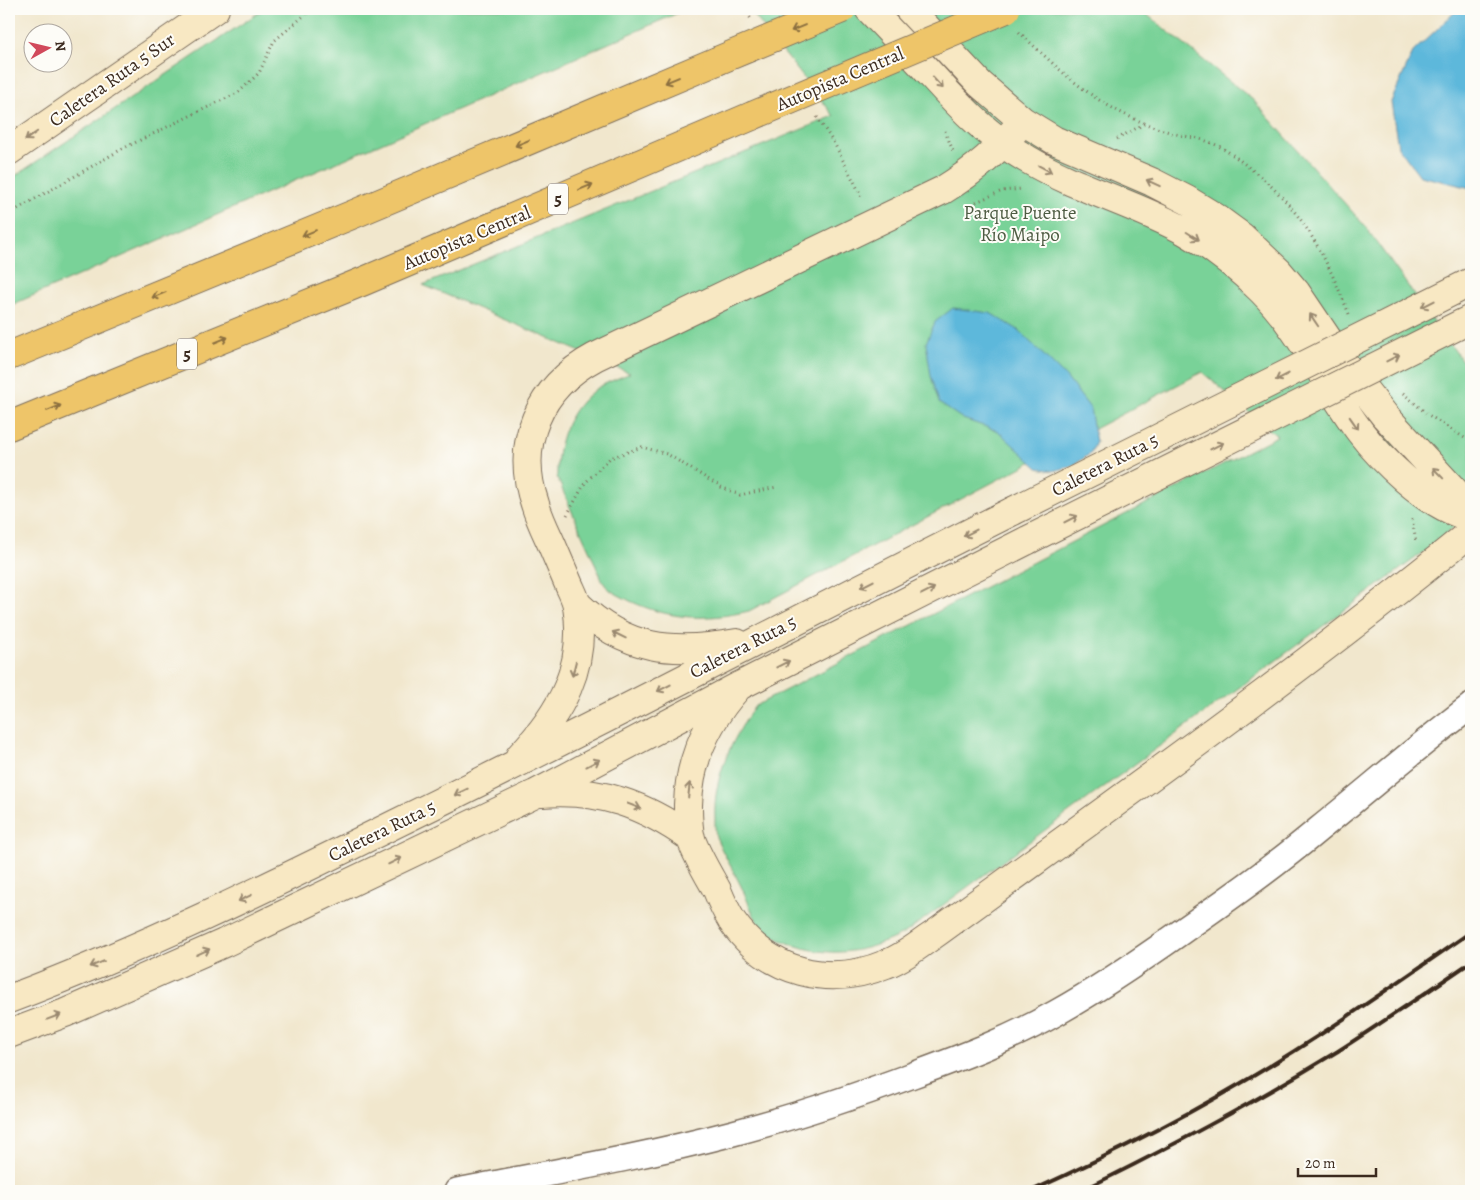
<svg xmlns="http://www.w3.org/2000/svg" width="1480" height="1200" font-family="Alegreya,serif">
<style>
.green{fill:#79d298;stroke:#5a7e5b}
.water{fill:#5db8db;stroke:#4c717c}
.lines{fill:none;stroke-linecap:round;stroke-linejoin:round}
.minor-casing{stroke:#7b6c5b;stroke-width:28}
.secondary-casing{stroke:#7b6c5b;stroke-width:30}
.motorway-casing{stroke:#7b6c5b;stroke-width:30}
.path{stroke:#7b6c5b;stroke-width:3;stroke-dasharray:1 4;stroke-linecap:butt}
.minor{stroke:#fff;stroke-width:25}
.secondary{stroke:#f8e8c3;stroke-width:28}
.motorway{stroke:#eec569;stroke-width:28}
.rail{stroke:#3b2a1e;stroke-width:4}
.secondary-bridge-casing{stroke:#7b6c5b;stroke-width:30;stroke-linecap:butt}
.motorway-bridge-casing{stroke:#7b6c5b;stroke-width:30;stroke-linecap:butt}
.secondary-bridge{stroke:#f8e8c3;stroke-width:28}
.motorway-bridge{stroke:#eec569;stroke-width:28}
.oneway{stroke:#8c7040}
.oneway2{stroke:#9a8970}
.labels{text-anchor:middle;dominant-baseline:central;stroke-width:4;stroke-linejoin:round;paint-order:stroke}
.shield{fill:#fdfcf7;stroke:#75695f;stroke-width:1}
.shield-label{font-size:18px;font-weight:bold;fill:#3b2a1e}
.street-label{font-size:19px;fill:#3b2a1e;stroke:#fdfcf7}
.park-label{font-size:19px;fill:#4e5c43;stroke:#fdfcf7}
</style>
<rect width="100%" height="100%" fill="#fdfcf7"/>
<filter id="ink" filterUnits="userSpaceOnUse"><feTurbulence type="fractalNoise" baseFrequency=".02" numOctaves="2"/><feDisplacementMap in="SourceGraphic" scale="10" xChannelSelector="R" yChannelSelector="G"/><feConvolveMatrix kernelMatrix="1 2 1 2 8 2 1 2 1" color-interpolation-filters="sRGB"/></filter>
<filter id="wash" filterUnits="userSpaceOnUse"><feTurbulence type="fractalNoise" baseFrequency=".0096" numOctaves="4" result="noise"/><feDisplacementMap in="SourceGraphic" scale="20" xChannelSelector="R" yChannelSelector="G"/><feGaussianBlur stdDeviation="1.12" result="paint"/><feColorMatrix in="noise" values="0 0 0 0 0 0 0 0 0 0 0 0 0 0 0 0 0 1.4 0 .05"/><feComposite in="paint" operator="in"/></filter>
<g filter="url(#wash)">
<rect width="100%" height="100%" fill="#f1e7cd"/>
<path class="green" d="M264 9H687L9 306V180Z
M749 9H1140L1253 100 1364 225 1471 373V512L1432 546 905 933C865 953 830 959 788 943 780 940 767 935 762 929 753 917 748 901 742 888 734 871 723 854 716 837 715 831 715 824 715 818 713 777 732 739 755 706L1277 436 1202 372 749 611C706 621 671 620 630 601 623 597 610 592 605 585 599 576 595 563 591 554 579 528 568 503 557 477 556 442 568 407 599 387 609 381 620 378 630 373L423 285 834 116Z"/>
<path class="water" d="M1458 9H1471V188L1420 176 1398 147 1391 102 1413 52Z
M953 308 990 313 1017 329 1066 377 1090 408 1096 442 1091 453 1073 466 1053 471 1038 468 998 431 963 419 939 403 931 376 926 343 935 322Z"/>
</g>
<g filter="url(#ink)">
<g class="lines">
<g class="minor-casing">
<path id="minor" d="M457 1191C549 1173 642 1157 733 1133 794 1117 854 1097 913 1075 962 1057 1010 1039 1056 1013 1099 989 1140 961 1181 932 1228 899 1275 866 1319 829 1370 788 1419 745 1471 706"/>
</g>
<g class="secondary-casing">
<path id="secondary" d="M869 9C890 31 912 54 933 77 961 108 990 138 1027 159 1077 189 1134 203 1185 231 1213 247 1239 268 1262 291 1303 332 1326 387 1361 433 1374 450 1390 466 1406 480 1426 497 1445 510 1471 518
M909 9 980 84 1023 121 1054 140 1152 182 1187 200 1215 217 1241 236 1279 272 1296 292 1348 369 1385 416 1471 509
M9 151 215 9
M577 604C626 651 673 654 737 643
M739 686C708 720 689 758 688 805 688 816 688 829 691 839 697 856 708 874 717 890 721 900 726 911 732 921 768 973 829 988 886 964 903 958 917 946 932 936 1113 804 1297 674 1471 532
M520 756C561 713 587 667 577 606 576 599 572 592 569 585 563 571 557 557 551 543 545 530 539 518 535 504 514 443 539 387 595 357L943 190C977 169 997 151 1023 121
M541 793C600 788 644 805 691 838
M9 999C142 949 270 886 397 823 604 722 807 614 1013 511
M9 1034 65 1013 224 943 535 794 739 686 1028 540"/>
</g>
<g class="motorway-casing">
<path id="motorway" d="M9 356 354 214 717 61
M9 426 364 281 752 116"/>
</g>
<path class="path" d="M403 9H410
M744 9 751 19
M1019 32C1050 61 1079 90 1116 110 1135 120 1155 128 1176 134 1187 137 1199 138 1209 142 1223 147 1236 157 1247 166 1302 207 1324 253 1349 314
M817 117 835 145 863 199
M945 131 953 151
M1117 139 1144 124
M976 202 1002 191 1022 189
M9 214 122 149 239 92 259 73 274 41 312 9
M1403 393 1427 414 1471 442
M567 515 585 483 610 458 642 447 667 454 721 487 740 495 777 487
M1412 519 1416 542"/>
<use href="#minor" class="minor"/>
<use href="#secondary" class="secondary"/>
<use href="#motorway" class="motorway"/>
<path class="rail" d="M1031 1191C1131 1146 1229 1094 1321 1034 1372 1001 1421 966 1471 932
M1081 1191C1169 1148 1255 1102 1338 1051 1383 1022 1427 992 1471 962"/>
<g class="secondary-bridge-casing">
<path id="secondary-bridge" d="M1013 511 1471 282
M1028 540 1471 319"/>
</g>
<g class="motorway-bridge-casing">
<path id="motorway-bridge" d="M717 61 842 9
M752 116 1006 9"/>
</g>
<use href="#secondary-bridge" class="secondary-bridge"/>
<use href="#motorway-bridge" class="motorway-bridge"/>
</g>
<defs><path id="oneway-shaft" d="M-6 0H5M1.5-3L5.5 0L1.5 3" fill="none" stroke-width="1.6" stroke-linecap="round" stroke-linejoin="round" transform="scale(1.25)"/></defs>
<g class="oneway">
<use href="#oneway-shaft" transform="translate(798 28) rotate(157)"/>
<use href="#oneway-shaft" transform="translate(672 80) rotate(157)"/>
<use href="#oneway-shaft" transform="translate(522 143) rotate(157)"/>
<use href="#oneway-shaft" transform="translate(586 187) rotate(-23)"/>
<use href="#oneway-shaft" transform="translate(309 233) rotate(158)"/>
<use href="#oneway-shaft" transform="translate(159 295) rotate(158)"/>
<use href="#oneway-shaft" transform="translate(221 340) rotate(-22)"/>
<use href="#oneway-shaft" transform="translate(54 408) rotate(-22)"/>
</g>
<g class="oneway2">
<use href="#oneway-shaft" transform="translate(938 83) rotate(47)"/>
<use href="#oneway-shaft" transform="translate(31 136) rotate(145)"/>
<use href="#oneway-shaft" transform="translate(1045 169) rotate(28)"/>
<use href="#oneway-shaft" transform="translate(1153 183) rotate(-155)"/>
<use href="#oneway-shaft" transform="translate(1193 236) rotate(32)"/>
<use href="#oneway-shaft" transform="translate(1428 304) rotate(153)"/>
<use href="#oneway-shaft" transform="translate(1314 320) rotate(-124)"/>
<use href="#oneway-shaft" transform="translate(1393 358) rotate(-27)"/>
<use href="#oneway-shaft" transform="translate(1282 377) rotate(153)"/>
<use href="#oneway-shaft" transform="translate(1354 423) rotate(55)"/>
<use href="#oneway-shaft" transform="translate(1217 446) rotate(-27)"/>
<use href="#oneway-shaft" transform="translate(1438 473) rotate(-134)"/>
<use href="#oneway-shaft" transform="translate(1071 519) rotate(-27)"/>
<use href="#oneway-shaft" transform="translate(970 533) rotate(153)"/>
<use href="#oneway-shaft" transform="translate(867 584) rotate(153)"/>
<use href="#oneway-shaft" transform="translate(928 591) rotate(-27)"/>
<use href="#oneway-shaft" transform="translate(619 635) rotate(-154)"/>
<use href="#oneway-shaft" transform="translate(783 664) rotate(-27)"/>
<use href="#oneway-shaft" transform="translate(574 669) rotate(104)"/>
<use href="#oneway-shaft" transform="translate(664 688) rotate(153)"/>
<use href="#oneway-shaft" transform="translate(593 763) rotate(-28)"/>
<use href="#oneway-shaft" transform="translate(689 790) rotate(-84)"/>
<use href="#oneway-shaft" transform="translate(461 792) rotate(154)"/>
<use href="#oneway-shaft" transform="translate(634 806) rotate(21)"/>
<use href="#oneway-shaft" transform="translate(395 861) rotate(-26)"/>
<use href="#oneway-shaft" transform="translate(245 898) rotate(155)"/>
<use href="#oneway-shaft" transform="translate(203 952) rotate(-24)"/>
<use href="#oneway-shaft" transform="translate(97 964) rotate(158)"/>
<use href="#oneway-shaft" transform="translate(54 1017) rotate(-21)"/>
</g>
</g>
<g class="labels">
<g class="shield">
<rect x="548" y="183.5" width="20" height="31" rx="4"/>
<rect x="177" y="338.5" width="20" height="31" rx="4"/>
</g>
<g class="shield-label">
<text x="558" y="199">5</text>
<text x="187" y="354">5</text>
</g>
<g class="street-label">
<text transform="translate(840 79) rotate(-23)">Autopista Central</text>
<text transform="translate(112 80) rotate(-35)">Caletera Ruta 5 Sur</text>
<text transform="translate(467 238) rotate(-23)">Autopista Central</text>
<text transform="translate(1105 465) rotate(-27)">Caletera Ruta 5</text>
<text transform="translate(743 647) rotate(-27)">Caletera Ruta 5</text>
<text transform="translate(382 831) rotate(-26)">Caletera Ruta 5</text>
</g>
<g class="park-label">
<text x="1020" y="213">Parque Puente<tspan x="1020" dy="22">Río Maipo</tspan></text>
</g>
</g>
<rect width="1480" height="1200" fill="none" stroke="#fdfcf7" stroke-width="30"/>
<g transform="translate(48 48) rotate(82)"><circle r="24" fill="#fdfcf7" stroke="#afa8a0"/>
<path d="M0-4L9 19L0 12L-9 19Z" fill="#d1495b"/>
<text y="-8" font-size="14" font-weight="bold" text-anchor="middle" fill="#3b2a1e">N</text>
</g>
<path d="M1298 1168v8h78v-8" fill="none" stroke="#3b2a1e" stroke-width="2.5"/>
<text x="1305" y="1168" font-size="15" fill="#3b2a1e" stroke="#fdfcf7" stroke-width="4" paint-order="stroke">20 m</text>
</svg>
